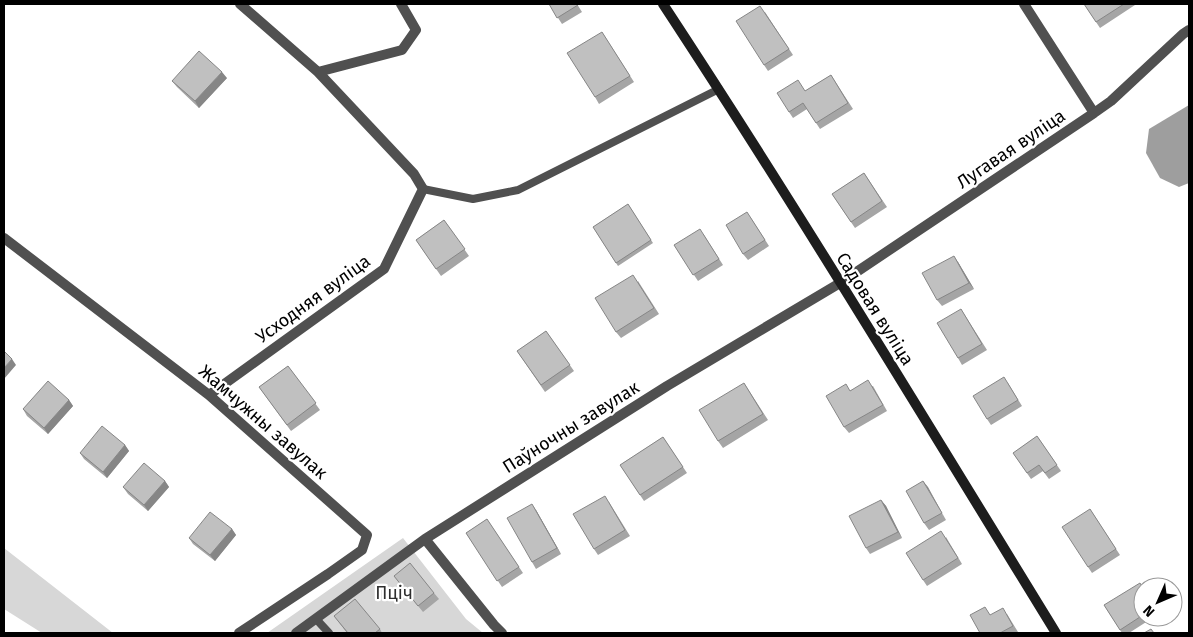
<svg xmlns="http://www.w3.org/2000/svg" width="1193" height="637" font-family="'Fira Sans',sans-serif">
<style>
.green{fill:#d7d7d7}
.water{fill:#9e9e9e}
.lines{fill:none;stroke-linecap:round;stroke-linejoin:round}
.lane{stroke:#505050;stroke-width:8}
.street{stroke:#505050;stroke-width:10}
.secondary{stroke:#1d1d1d;stroke-width:10}
.wall{fill:#a5a5a5}
.shaded-wall{fill:#868686}
.building{fill:#c0c0c0;stroke:#868686}
.labels{text-anchor:middle;dominant-baseline:central;stroke-width:4.5;stroke-linejoin:round;paint-order:stroke}
.street-label{font-size:18px;fill:#000;stroke:#fff}
.park-label{font-size:18px;fill:#2e2e2e;stroke:#fff}
</style>
<rect width="100%" height="100%" fill="#fff"/>
<path class="green" d="M403 538 466 619 483 633H267Z
M4 548 113 633H42L4 609Z"/>
<path class="water" d="M1189 105V183L1179 187 1160 178 1146 153 1149 129Z"/>
<g class="lines">
<path class="lane" d="M423 189 473 199 518 190 719 89
M317 620 329 633"/>
<path class="street" d="M1024 4 1094 113
M318 72 402 50 416 30 401 4
M4 238 209 395 367 535 362 550 328 574 239 633
M209 395 384 269 423 189 414 174 318 72 240 4
M425 539 494 625 502 633
M296 633 425 539 667 386 840 283 1094 113 1111 101 1183 34 1189 30"/>
<path class="secondary" d="M663 4C799 211 927 423 1056 633"/>
</g>
<path class="wall" d="M549 4H577L582 12 562 24Z
M1084 4H1134L1135 5 1100 28Z
M765 12 793 55 768 71 764 65Z
M602 32 634 82 599 104 595 97Z
M831 75 853 109 820 129 807 109 793 118 789 112 805 91Z
M227 78 199 108 177 87 172 81Z
M864 173 887 207 855 228 832 194Z
M628 204 653 243 618 266 593 227Z
M751 218 769 246 748 260 743 254Z
M444 220 469 256 441 276 416 240Z
M704 235 723 265 698 281 674 245Z
M958 262 974 289 942 306 937 300Z
M638 281 659 314 621 338 616 332Z
M961 309 987 350 962 365 958 358Z
M546 331 574 371 545 392 517 351Z
M288 366 320 410 291 431 259 387Z
M744 383 768 420 723 448 718 441Z
M1008 383 1022 406 991 425 987 419Z
M873 386 887 411 849 433 844 427 851 390Z
M69 400 73 406 48 434 27 416 23 409Z
M1037 436 1061 471 1049 479 1043 471 1031 479 1013 453Z
M663 437 687 473 644 501 620 465Z
M125 445 129 451 107 478 84 459 80 453Z
M165 481 169 487 148 511 128 494 123 487Z
M923 481 946 520 929 530 924 523Z
M881 500 886 506 902 538 870 554 866 548Z
M609 502 630 536 598 555 594 549Z
M1090 509 1120 555 1092 573 1088 567Z
M536 510 561 554 536 569 532 562Z
M487 519 523 573 502 587 466 533Z
M232 529 236 535 215 561 193 544 189 538Z
M946 537 962 564 927 586 923 580Z
M394 576 434 593 439 599 423 612Z
M1143 587V617H1154L1129 633H1122L1104 605Z
M1007 614 1018 632 1015 633H980L990 615Z
M334 616 380 629 382 633H347Z"/>
<path class="shaded-wall" d="M222 72 227 78 199 108 195 101Z
M954 256 958 262 974 289 969 283Z
M12 359 16 365 4 379V368Z
M69 400 73 406 48 434 44 428Z
M125 445 129 451 107 478 103 472Z
M165 481 169 487 148 511 144 505Z
M923 481 928 487 946 520 942 513Z
M881 500 886 506 902 538 898 532Z
M532 504 536 510 561 554 557 548Z
M232 529 236 535 215 561 210 555Z"/>
<path class="building" d="M549 4H577L578 5 557 18Z
M1084 4H1124L1096 22Z
M760 6 789 49 764 65 736 21Z
M602 32 630 76 595 97 567 53Z
M199 51 222 72 195 101 172 81Z
M831 75 848 103 816 123 803 103 789 112 777 93 798 80 805 91Z
M864 173 882 201 851 222 832 194Z
M628 204 651 240 616 263 593 227Z
M747 212 765 240 743 254 726 225Z
M444 220 465 249 436 269 416 240Z
M700 229 719 259 693 275 674 245Z
M954 256 969 283 937 300 922 273Z
M633 275 654 308 616 332 595 298Z
M961 309 982 344 958 358 937 323Z
M546 331 570 365 541 385 517 351Z
M4 351 12 359 4 368Z
M288 366 316 403 287 425 259 387Z
M1004 377 1018 400 987 419 973 396Z
M868 380 883 405 844 427 826 396 846 384 850 391Z
M48 381 69 400 44 428 23 409Z
M744 383 763 414 718 441 699 410Z
M102 426 125 445 103 472 80 453Z
M1037 436 1057 465 1045 473 1039 465 1027 473 1013 453Z
M663 437 683 467 640 495 620 465Z
M144 463 165 481 144 505 123 487Z
M923 481 942 513 924 523 906 491Z
M605 496 625 530 594 549 573 514Z
M881 500 898 532 866 548 849 516Z
M532 504 557 548 532 562 507 518Z
M1090 509 1116 549 1088 567 1062 527Z
M210 512 232 529 210 555 189 538Z
M487 519 519 567 497 581 466 533Z
M941 531 958 558 923 580 906 553Z
M410 563 434 593 418 606 394 576Z
M1140 583 1143 588V615L1120 630 1104 605Z
M355 599 380 629 375 633H348L334 616Z
M985 607 990 615 1003 608 1013 626 1000 633H980L970 615Z
M1151 629 1154 633H1144Z"/>
<g class="labels">
<g class="street-label">
<text transform="translate(1011 149) rotate(-34)">Лугавая вуліца</text>
<text transform="translate(313 299) rotate(-36)">Усходняя вуліца</text>
<text transform="translate(875 309) rotate(58)">Садовая вуліца</text>
<text transform="translate(263 422) rotate(41)">Жамчужны завулак</text>
<text transform="translate(571 427) rotate(-32)">Паўночны завулак</text>
</g>
<g class="park-label">
<text x="394" y="593">Пціч</text>
</g>
</g>
<rect width="1193" height="637" fill="none" stroke="#000000" stroke-width="10"/>
<g transform="translate(1158 602) rotate(225)"><circle r="24" fill="#ffffff" stroke="#999999"/>
<path d="M0-4L9 19L0 12L-9 19Z" fill="#000000"/>
<text y="-8" font-size="14" font-weight="bold" text-anchor="middle" fill="#000000">N</text>
</g>
</svg>
